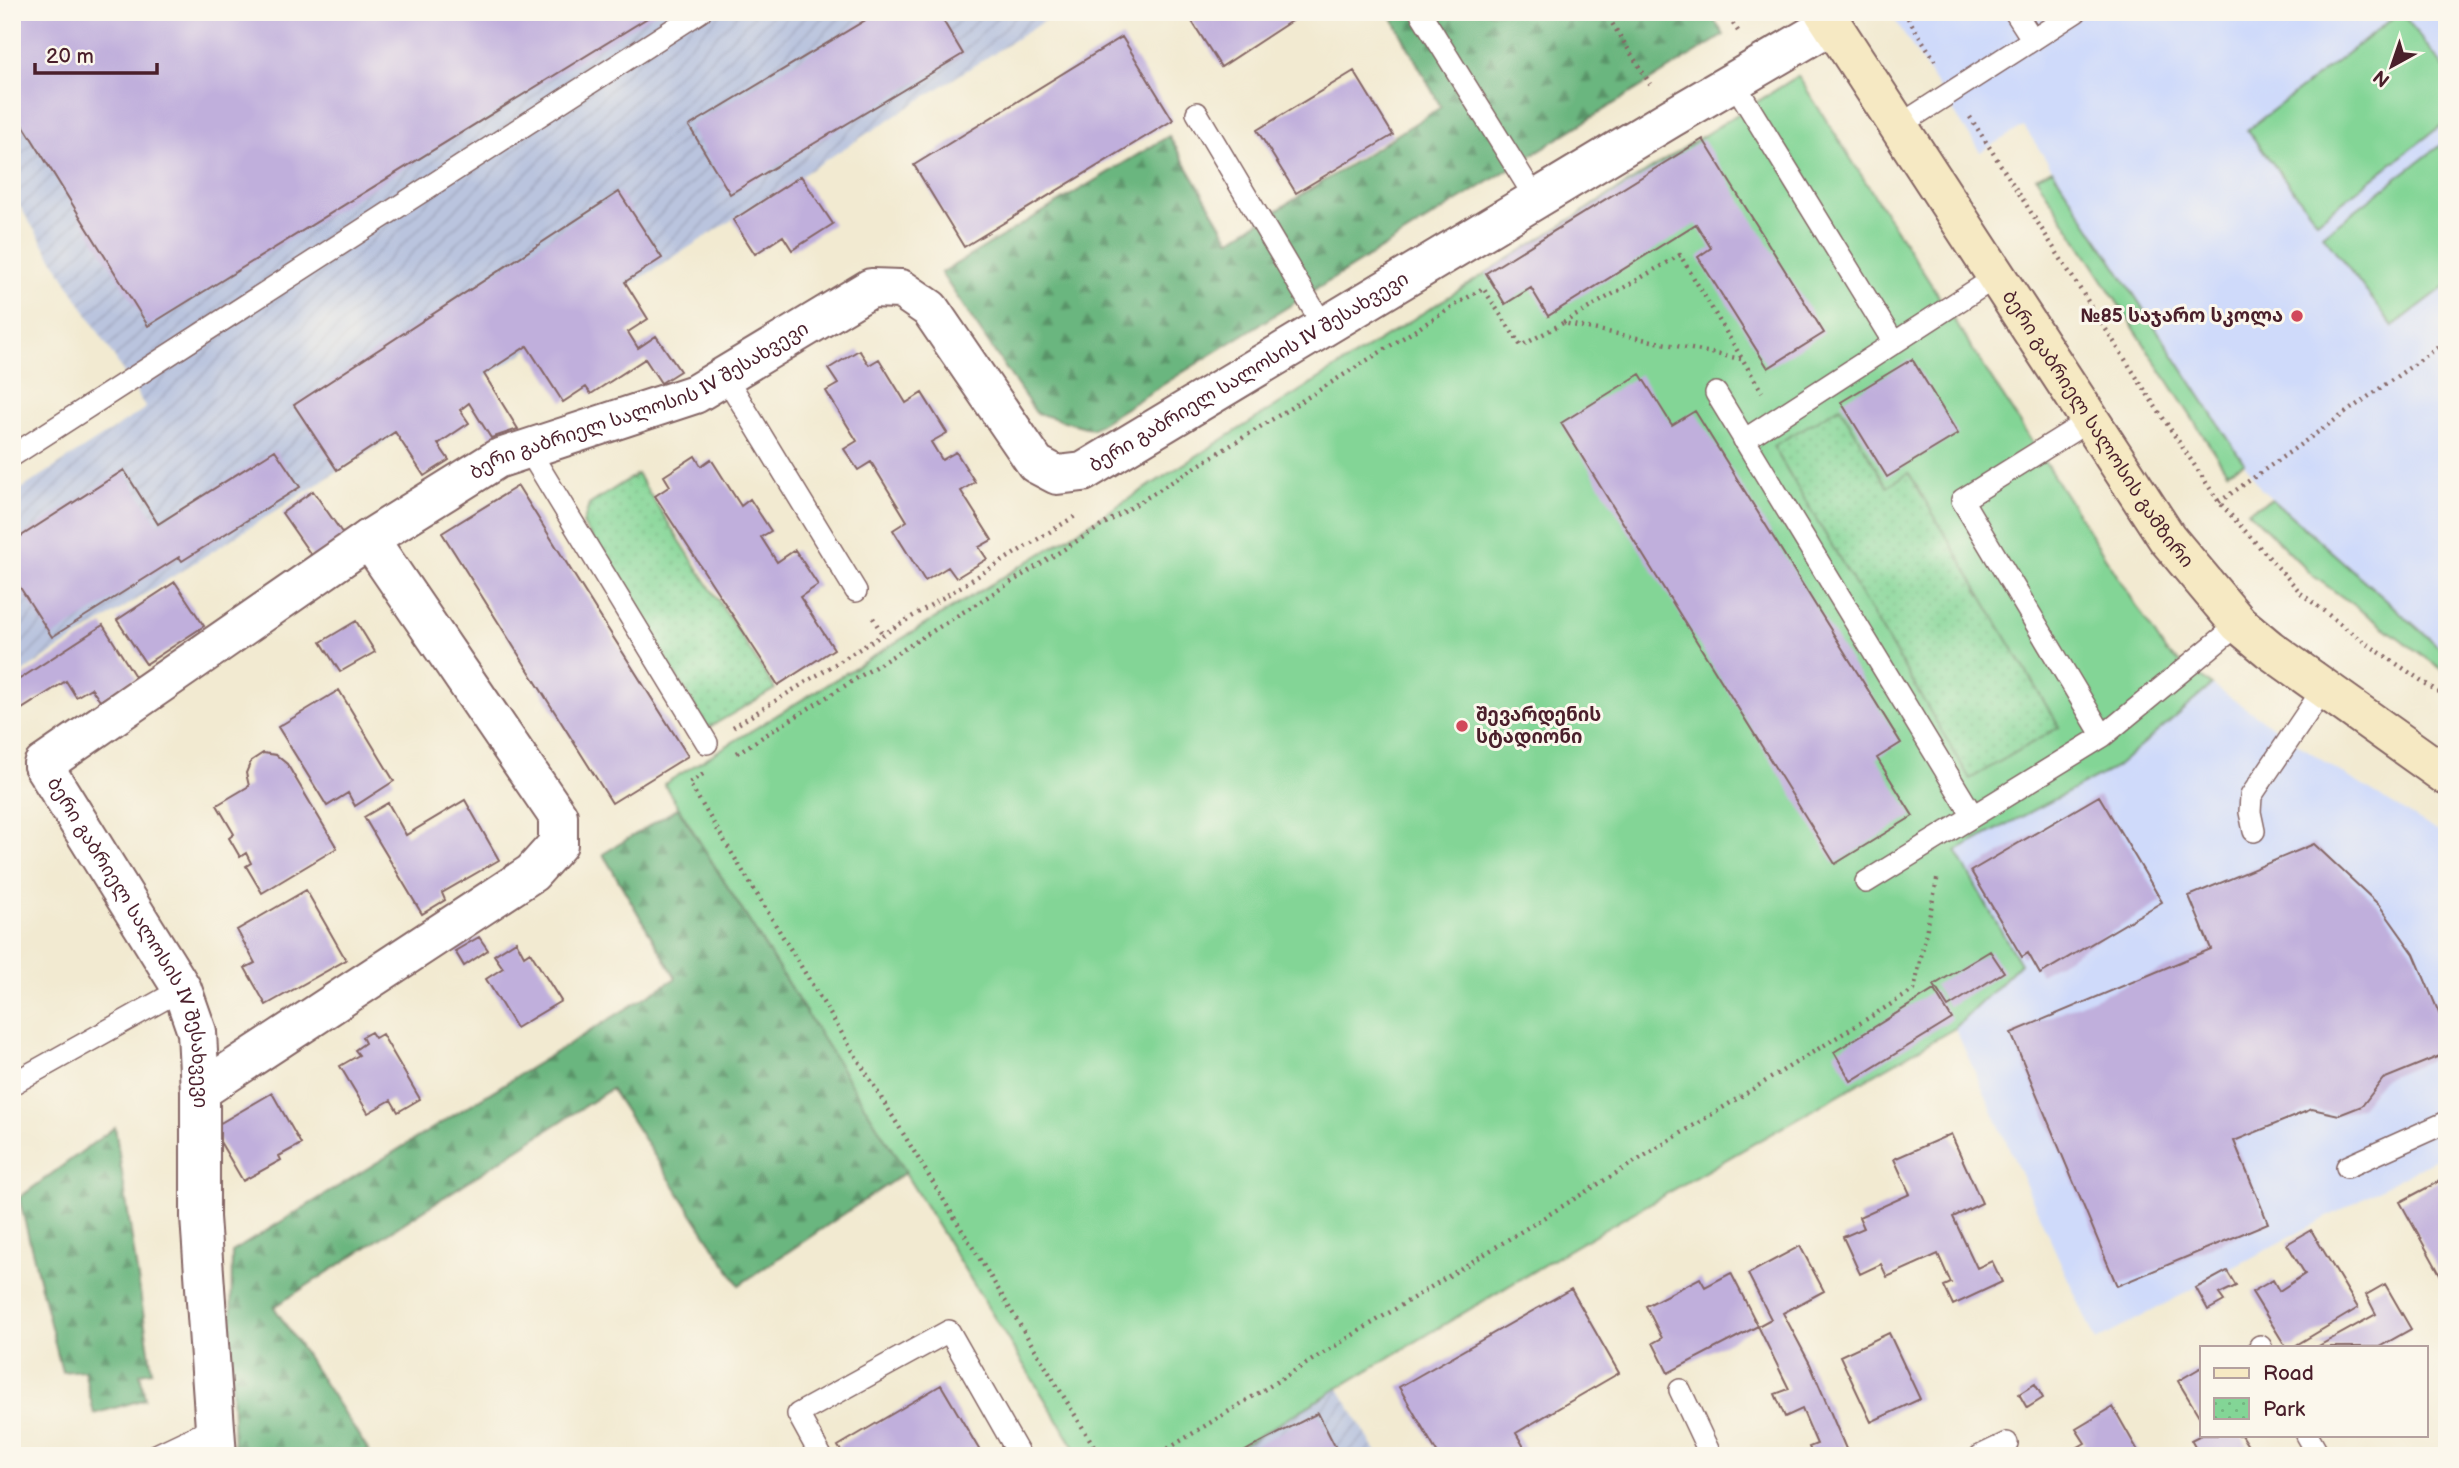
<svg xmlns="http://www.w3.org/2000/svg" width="2459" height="1468" font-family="'Balsamiq Sans','Noto Sans Georgian',sans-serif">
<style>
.built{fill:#cfdafa}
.industrial{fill:url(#industrial-furrows)}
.green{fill:#83d596;stroke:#667a60;stroke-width:2}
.forest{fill:url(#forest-firs);stroke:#5a6a55;stroke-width:2}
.park{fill:url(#park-dots);stroke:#667a60;stroke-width:2}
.building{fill:#c0afdc}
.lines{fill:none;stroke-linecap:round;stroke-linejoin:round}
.service-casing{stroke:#856665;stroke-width:24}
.minor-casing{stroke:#856665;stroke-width:42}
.secondary-casing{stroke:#856665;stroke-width:42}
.path{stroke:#856665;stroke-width:4.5;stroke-dasharray:2 5;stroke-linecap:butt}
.service{stroke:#fff;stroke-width:21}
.minor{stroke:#fff;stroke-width:38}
.secondary{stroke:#f6e9c3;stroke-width:38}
.poi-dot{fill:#d1495b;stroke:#fbf7ec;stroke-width:2.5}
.labels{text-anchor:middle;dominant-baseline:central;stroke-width:6;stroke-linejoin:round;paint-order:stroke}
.poi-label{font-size:19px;font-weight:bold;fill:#4a1f2b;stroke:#fbf7ec;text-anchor:end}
.street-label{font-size:19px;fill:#4a1f2b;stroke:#fbf7ec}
</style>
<defs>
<pattern id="industrial-furrows" width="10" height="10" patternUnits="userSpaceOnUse" patternTransform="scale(1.75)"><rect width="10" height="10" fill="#bac4de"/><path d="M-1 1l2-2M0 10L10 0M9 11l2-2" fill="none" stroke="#a1a8bf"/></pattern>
<pattern id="forest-firs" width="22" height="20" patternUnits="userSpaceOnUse" patternTransform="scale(1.75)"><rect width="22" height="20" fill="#6ab67f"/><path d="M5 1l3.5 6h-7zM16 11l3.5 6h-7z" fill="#599368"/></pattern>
<pattern id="park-dots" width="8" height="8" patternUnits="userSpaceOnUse" patternTransform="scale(1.75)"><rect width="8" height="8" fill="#83d596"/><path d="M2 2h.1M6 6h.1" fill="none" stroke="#73b681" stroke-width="1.8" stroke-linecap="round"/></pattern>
</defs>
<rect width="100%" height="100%" fill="#fbf7ec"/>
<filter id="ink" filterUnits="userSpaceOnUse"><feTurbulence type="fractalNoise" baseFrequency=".0143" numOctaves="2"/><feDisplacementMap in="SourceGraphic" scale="14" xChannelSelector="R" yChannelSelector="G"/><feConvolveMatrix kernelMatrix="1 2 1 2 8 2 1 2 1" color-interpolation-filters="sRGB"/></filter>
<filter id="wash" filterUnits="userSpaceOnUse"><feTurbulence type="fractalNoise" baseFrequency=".00686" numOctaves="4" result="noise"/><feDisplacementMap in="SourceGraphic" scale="28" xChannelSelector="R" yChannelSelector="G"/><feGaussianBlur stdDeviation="1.57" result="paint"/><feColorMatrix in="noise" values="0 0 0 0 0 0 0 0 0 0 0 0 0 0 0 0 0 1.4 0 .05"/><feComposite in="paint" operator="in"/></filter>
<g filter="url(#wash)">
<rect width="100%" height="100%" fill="#f2ead1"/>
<path class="built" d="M1890 12H2447V654L2261 489 2024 126 1980 152Z
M2212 685 2335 769 2447 837V1153L2096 1341 1955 1028 2019 964 1955 851 2115 768Z"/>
<path class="industrial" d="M12 12H1058L12 679V495L146 408 12 194Z
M1338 1387 1379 1456H1225Z"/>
<path class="green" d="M2401 12 2447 71V121L2317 221 2247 130Z
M1798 76 2166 652 2212 685 2115 768 1956 851 2020 964 1955 1028 1572 1248 1225 1456H1080L664 784 1062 541Z
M2447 140V285L2393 326 2323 235Z
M2052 169 2244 463 2227 472 2036 177Z
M2272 499 2447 654V673L2312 575 2248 511Z"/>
<path class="forest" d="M1389 12H1709L1724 35 1092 429 1036 413 941 273 1169 136 1230 240 1441 107Z
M678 808 906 1172 739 1285 611 1089 274 1307 372 1456H234L231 1345 232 1252 676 978 603 854Z
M115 1127 152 1371 140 1373 145 1399 94 1414 84 1370 62 1372 19 1198Z"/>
<path class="park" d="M1840 407 1887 486 1909 473 2059 727 1970 779 1773 446Z
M637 474 775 689 708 728 583 524 589 505Z"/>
<g id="blocks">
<path class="building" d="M12 12H657L148 326 12 107Z
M879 12H938L963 54 730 194 689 126Z
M1186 12H1305L1221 67Z
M1122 37 1173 120 964 247 914 165Z
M1354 71 1393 135 1296 193 1257 130Z
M1703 139 1824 333 1768 368 1698 257 1711 248 1696 224 1548 316 1531 288 1505 304 1486 273Z
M801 176 833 224 792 250 783 236 755 254 733 220Z
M619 192 662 258 625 282 648 319 628 332 638 348 656 336 680 371 661 383 645 359 591 394 586 387 563 402 527 346 484 374 518 429 491 438 469 403 460 410 469 423 438 444 449 460 424 476 395 432 337 470 294 405Z
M859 350 869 365 879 359 906 403 922 393 947 433 931 442 942 460 956 452 975 482 961 491 992 540 979 547 987 559 956 578 948 567 925 581 893 530 907 521 871 462 858 470 844 449 857 441 826 391 838 384 828 369Z
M1912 359 1958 434 1887 477 1841 402Z
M1640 374 1672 425 1695 411 1901 743 1877 758 1913 816 1835 864 1561 423Z
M275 450 300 487 182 561 179 557 52 637 12 575V542L124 470 158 524Z
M695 456 701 466 711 459 741 506 750 499 771 531 761 537 777 562 795 550 818 585 800 597 834 649 778 685 655 496 670 486 664 476Z
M518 486 688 756 612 803 442 533Z
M313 491 345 537 314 559 282 513Z
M175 582 204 626 146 664 117 620Z
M356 621 375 652 340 672 321 642Z
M103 625 136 678 100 701 91 688 76 697 66 681 14 714 12 713V684Z
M339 690 394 781 355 806 348 793 327 806 278 727Z
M263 753 276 755 287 764 337 848 262 893 246 866 251 863 246 853 240 857 229 838 234 834 217 805 249 786 246 773 251 761Z
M2099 796 2162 902 2040 974 2028 953 2022 957 1971 871Z
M465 800 499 860 442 893 445 900 422 914 364 817 388 803 406 835Z
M2314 844 2379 905 2414 954 2447 1032V1053L2383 1079 2362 1106 2339 1115 2312 1109 2234 1141 2268 1223 2117 1286 2011 1033 2211 949 2189 896Z
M306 890 346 960 266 1005 245 968 255 963 237 930Z
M479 937 488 950 464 966 455 951Z
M516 941 524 956 530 952 561 1001 516 1028 486 979 503 968 494 955Z
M1990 951 2004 972 1948 1007 1934 985Z
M1934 990 1952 1019 1851 1081 1834 1052Z
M371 1032 375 1038 382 1034 420 1099 398 1112 391 1100 368 1113 340 1066 359 1055 355 1050 365 1043 362 1037Z
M272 1093 301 1144 279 1156 281 1160 243 1181 212 1128Z
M1951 1134 1982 1203 1953 1217 1977 1268 1992 1261 2002 1282 1953 1305 1944 1286 1951 1283 1938 1254 1887 1277 1881 1264 1860 1274 1843 1237 1864 1228 1859 1217 1910 1194 1894 1159Z
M2447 1177V1273L2441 1276 2400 1202Z
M2311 1230 2358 1308 2293 1347H2286L2252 1292 2273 1280 2279 1291 2305 1274 2287 1244Z
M1800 1246 1824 1291 1783 1313 1810 1364 1849 1456H1813L1809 1447 1817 1444 1802 1409 1785 1417 1775 1394 1789 1389 1758 1326 1771 1319 1748 1274Z
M2227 1271 2236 1286 2219 1294 2224 1301 2208 1310 2196 1288Z
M1731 1273 1758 1326 1668 1373 1653 1343 1662 1338 1646 1306 1700 1278 1705 1287Z
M2385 1284 2411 1329 2379 1347H2317L2376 1314 2366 1295Z
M1571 1289 1619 1373 1516 1433 1529 1456H1439L1399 1387Z
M1889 1333 1920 1399 1871 1422 1840 1356Z
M2202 1367V1421L2178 1381Z
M2035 1384 2043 1398 2027 1408 2019 1394Z
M941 1385 983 1456H844L838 1446Z
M2113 1407 2141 1456H2074L2071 1451 2085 1443 2076 1429Z
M1318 1413 1340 1456H1237L1252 1447Z
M2201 1435H2241L2250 1449 2238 1456H2200L2191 1440Z"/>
</g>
</g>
<g filter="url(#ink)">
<use href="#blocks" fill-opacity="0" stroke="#856665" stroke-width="2"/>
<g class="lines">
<g class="service-casing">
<path id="service" d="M1420 12 1536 199
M2015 12 2033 40
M1733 81 1894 343
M1197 113 1324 327
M1897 127 2076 12
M725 376 856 591
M1716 393 1973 816
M2090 420 1962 500 2103 736 2239 624
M1744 440 1996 277
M528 449 707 743
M12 456 700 12
M2254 831 2250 812 2251 796 2324 688
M1866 882 2103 736
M12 1084 182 989
M2347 1167 2447 1122
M2260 1346 2261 1347
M1680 1390 1711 1456
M2307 1435 2319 1456
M154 1456 215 1427
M821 1456 798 1414 949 1331 1020 1456
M1980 1456 2007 1443"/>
</g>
<g class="minor-casing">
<g id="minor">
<path id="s1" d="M43 765 369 539 497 459 695 394 871 288 901 289 930 309 1036 464 1057 475 1083 472 1671 118 1832 24"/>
<path id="s2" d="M43 765 182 989 197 1032 200 1091V1217L217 1456"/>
<path d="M200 1091 532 873 558 844V816L369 539"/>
</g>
</g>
<g class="secondary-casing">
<g id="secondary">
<path id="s3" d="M1824 12 2167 538 2239 624 2269 649 2447 776"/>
</g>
</g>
<path class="path" d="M1605 12 1650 84
M1725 12 1738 31
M1904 12 1938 65
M1970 117 2153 403 2219 502 2302 594 2357 637 2447 698
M1741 359 1563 323 1680 255 1762 392
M2219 502 2447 341
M873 618 883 635
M733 727 1077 515
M737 753 1483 288 1521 346 1563 323
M703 774 689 783 1100 1456
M1156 1456 1914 990 1938 875"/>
<use href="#service" class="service"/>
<use href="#minor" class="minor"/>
<use href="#secondary" class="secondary"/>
</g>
</g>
<g class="poi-dot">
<circle cx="2297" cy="316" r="7"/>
<circle cx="1462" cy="726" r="7"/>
</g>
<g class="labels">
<g class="poi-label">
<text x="2283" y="316">№85 საჯარო სკოლა</text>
<text x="1476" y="715" text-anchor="start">შევარდენის<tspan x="1476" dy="22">სტადიონი</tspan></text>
</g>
<g class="street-label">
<text stroke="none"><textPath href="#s1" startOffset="1458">ბერი გაბრიელ სალოსის IV შესახვევი</textPath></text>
<text stroke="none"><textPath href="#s1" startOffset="702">ბერი გაბრიელ სალოსის IV შესახვევი</textPath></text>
<text stroke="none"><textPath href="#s3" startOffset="499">ბერი გაბრიელ სალოსის გამზირი</textPath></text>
<text stroke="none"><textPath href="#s2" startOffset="201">ბერი გაბრიელ სალოსის IV შესახვევი</textPath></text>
</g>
</g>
<rect width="2459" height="1468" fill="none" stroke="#fbf7ec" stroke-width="42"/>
<rect x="2200" y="1346" width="228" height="91" fill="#fbf7ec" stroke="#b4a19f" stroke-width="2"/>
<rect x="2214" y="1368" width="35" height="10" fill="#f6e9c3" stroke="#b4a19f" stroke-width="2"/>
<text x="2263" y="1380" font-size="21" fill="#4a1f2b">Road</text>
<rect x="2214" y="1398" width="35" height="21" fill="url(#park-dots)" stroke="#b4a19f" stroke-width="2"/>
<text x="2263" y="1416" font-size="21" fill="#4a1f2b">Park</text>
<g transform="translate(2392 66) rotate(220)" stroke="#fbf7ec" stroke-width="5" paint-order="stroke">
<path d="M0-5L12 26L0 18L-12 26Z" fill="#4a1f2b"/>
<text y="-10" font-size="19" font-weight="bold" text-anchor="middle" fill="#4a1f2b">N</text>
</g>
<path d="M35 63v10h122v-10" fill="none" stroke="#4a1f2b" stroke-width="3.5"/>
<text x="46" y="63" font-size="21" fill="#4a1f2b" stroke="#fbf7ec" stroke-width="5" paint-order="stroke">20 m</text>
</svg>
